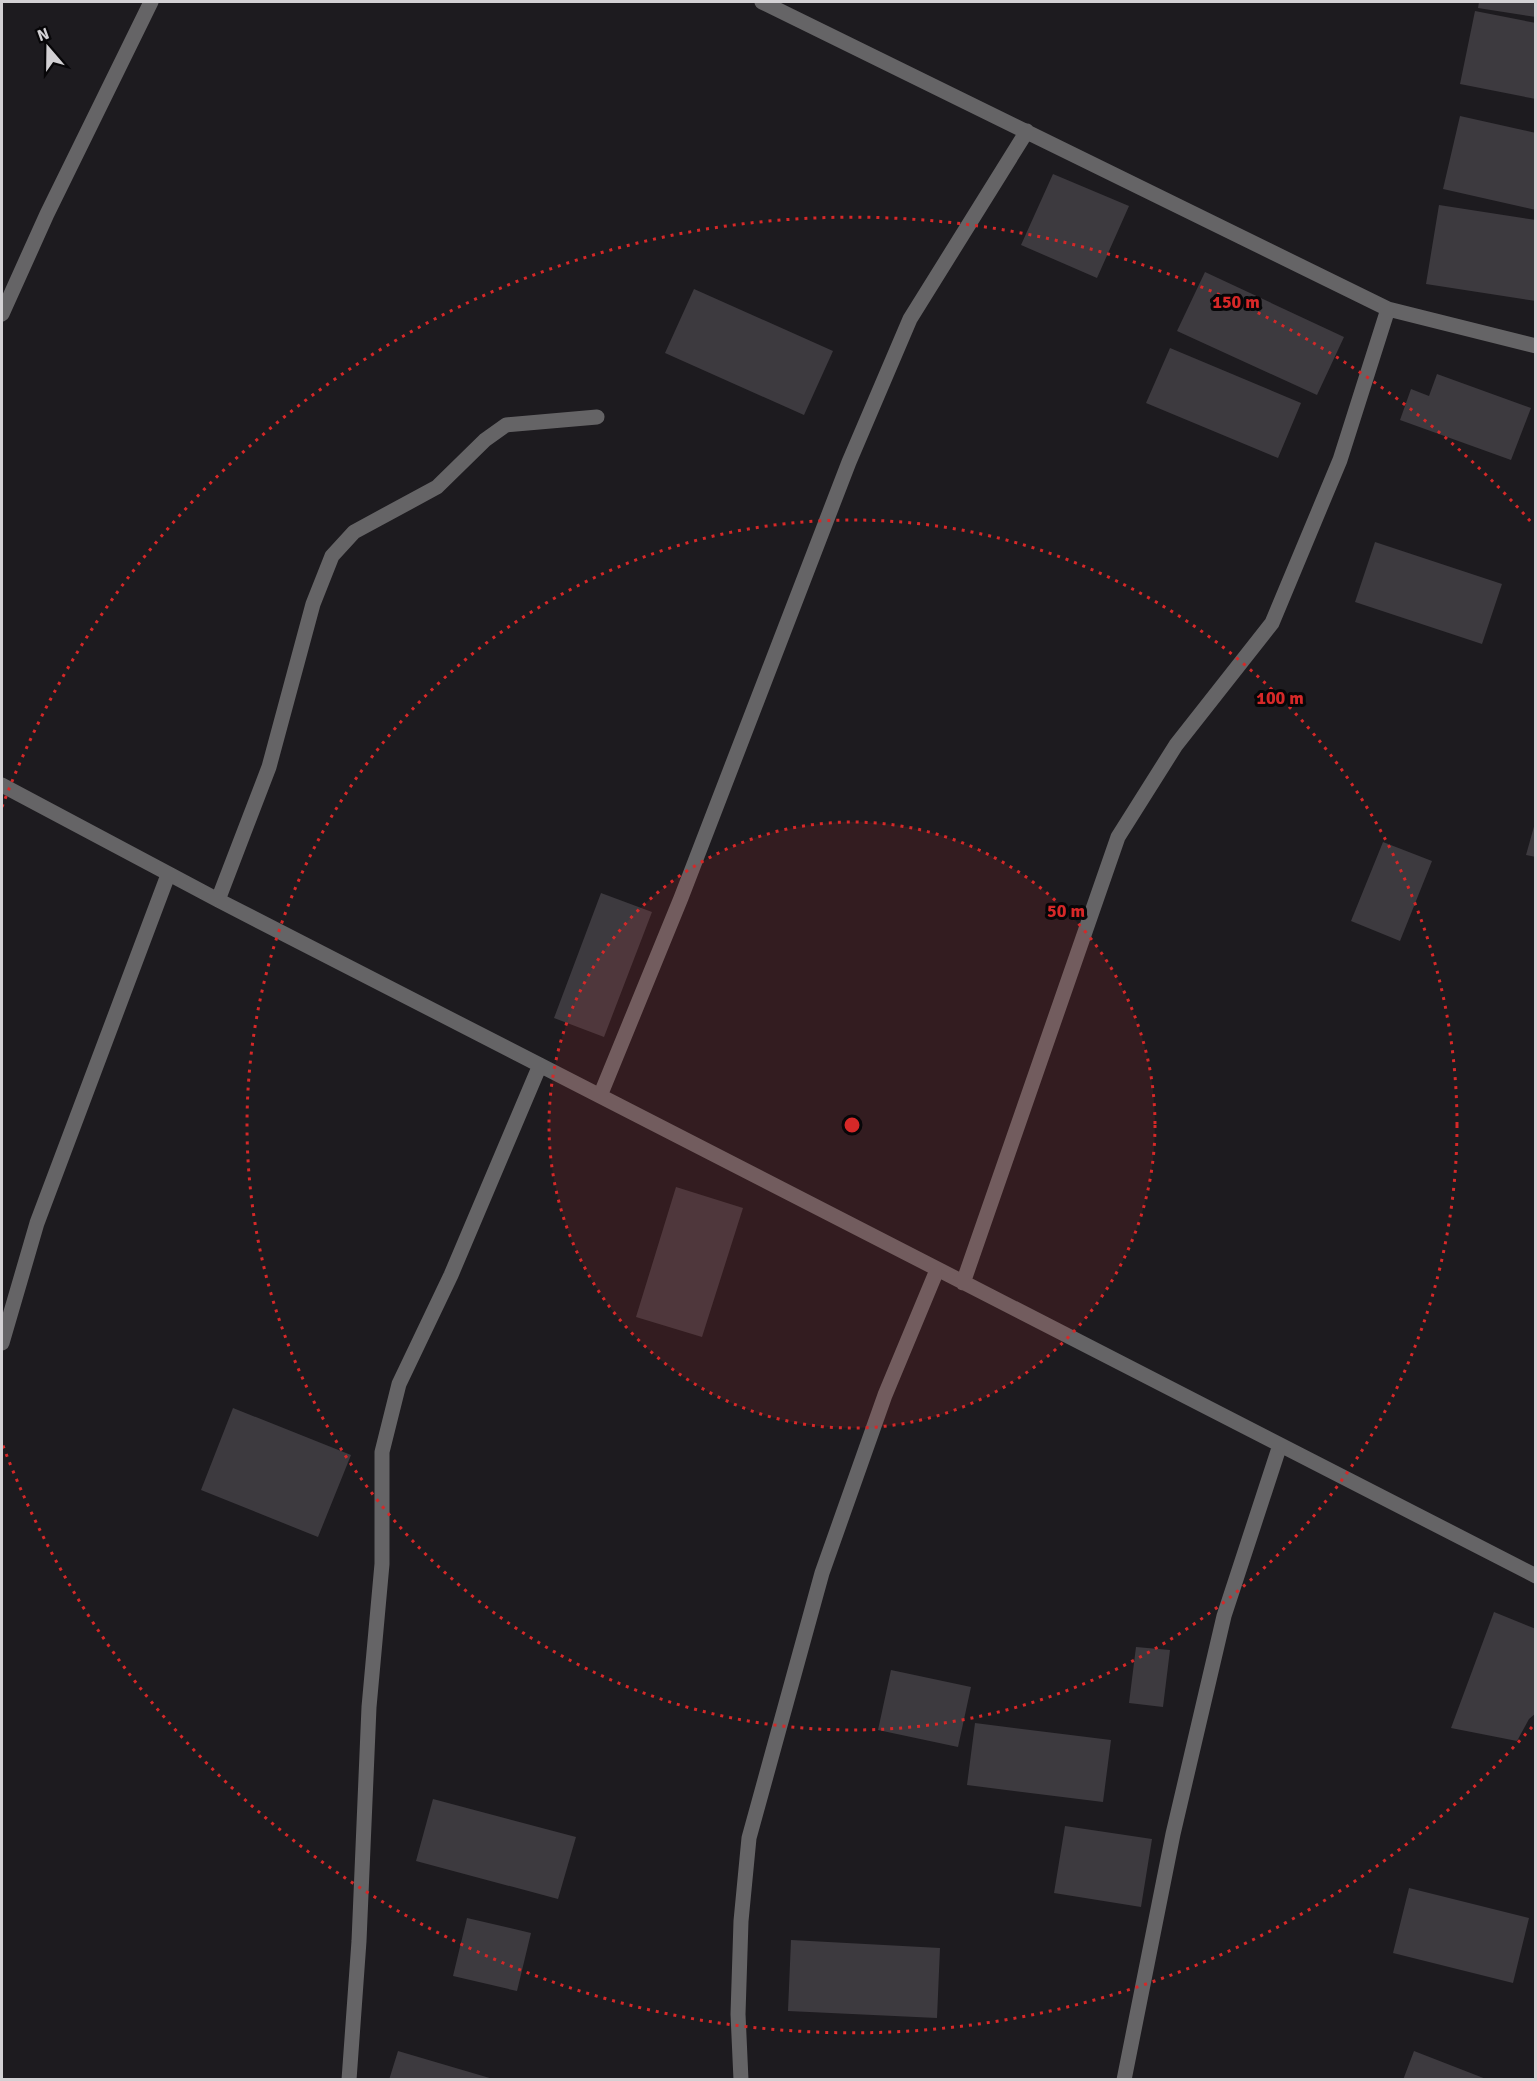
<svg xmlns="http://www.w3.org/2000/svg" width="1537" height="2081" font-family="Signika,sans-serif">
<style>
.building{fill:#3d3a3f}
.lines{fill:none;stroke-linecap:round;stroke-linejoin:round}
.minor{stroke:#656466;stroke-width:15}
.ring{fill:none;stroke:#d62828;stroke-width:3;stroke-dasharray:3 6}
.centre{fill:#d62828;stroke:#070608;stroke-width:3}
.ring-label{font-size:18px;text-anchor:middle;font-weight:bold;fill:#d62828;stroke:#070608;stroke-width:6;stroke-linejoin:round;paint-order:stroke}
</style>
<rect width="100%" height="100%" fill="#1d1b1f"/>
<path class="building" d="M1479 2H1536V17L1478 8Z
M1475 11 1536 23V99L1460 84Z
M1460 116 1536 133V210L1443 189Z
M1053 174 1129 206 1097 278 1021 245Z
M1439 205 1536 220V301L1426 284Z
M1205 272 1344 337 1317 395 1177 331Z
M694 289 833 351 804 415 665 353Z
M1170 348 1301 403 1278 458 1146 403Z
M1437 374 1531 408 1511 460 1400 420 1411 389 1429 396Z
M1375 542 1502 584 1482 644 1355 602Z
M1535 823H1536V857L1526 855Z
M1383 842 1432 861 1400 941 1351 921Z
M601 893 652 912 604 1037 554 1018Z
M676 1187 743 1208 702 1337 636 1317Z
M233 1408 351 1455 318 1537 201 1490Z
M1494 1612 1536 1629V1713L1529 1719 1517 1741 1451 1728Z
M1136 1647 1170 1650 1163 1707 1129 1703Z
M891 1670 971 1687 958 1747 878 1730Z
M975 1723 1111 1740 1103 1802 967 1785Z
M433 1799 576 1837 558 1899 416 1861Z
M1065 1826 1152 1839 1141 1907 1054 1893Z
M1409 1888 1529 1918 1513 1983 1393 1953Z
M467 1918 531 1933 517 1991 453 1976Z
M791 1940 940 1948 937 2018 788 2011Z
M398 2051 493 2079V2080H389Z
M1414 2051 1486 2079V2080H1403Z"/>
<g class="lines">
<path class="minor" d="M762 2 1388 309 1536 346
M2 314 47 214 151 2
M2 785 218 900 1536 1576
M218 900 269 767 313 604 332 556 354 532 437 487 485 440 506 425 597 417
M600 1096 681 898 849 462 910 319 1027 131
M963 1283 1118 837 1176 745 1272 623 1340 460 1388 309
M2 1343 37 1223 168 875
M349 2080 359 1941 369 1707 382 1564V1452L399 1384 451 1275 540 1065
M741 2080 738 2014 741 1921 749 1838 822 1573 885 1395 937 1270
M1124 2080 1173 1834 1224 1616 1280 1445"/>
</g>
<circle cx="852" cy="1125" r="303" fill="#d62828" fill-opacity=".12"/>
<g class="ring">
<circle cx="852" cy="1125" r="303"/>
<circle cx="852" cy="1125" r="605"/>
<path d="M1532 1727A908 908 0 0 1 2 1443M2 807A908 908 0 0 1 1532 523"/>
</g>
<circle cx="852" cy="1125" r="9" class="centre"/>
<g class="ring-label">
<text x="1236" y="308">150 m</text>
<text x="1280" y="704">100 m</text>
<text x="1066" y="917">50 m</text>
</g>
<rect width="1537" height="2081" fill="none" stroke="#d3d1d4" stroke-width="6"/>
<g transform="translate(48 48) rotate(340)" stroke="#070608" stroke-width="4.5" paint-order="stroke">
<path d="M0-4.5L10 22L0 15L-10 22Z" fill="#d3d1d4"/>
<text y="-9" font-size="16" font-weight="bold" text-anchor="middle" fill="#d3d1d4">N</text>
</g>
</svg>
